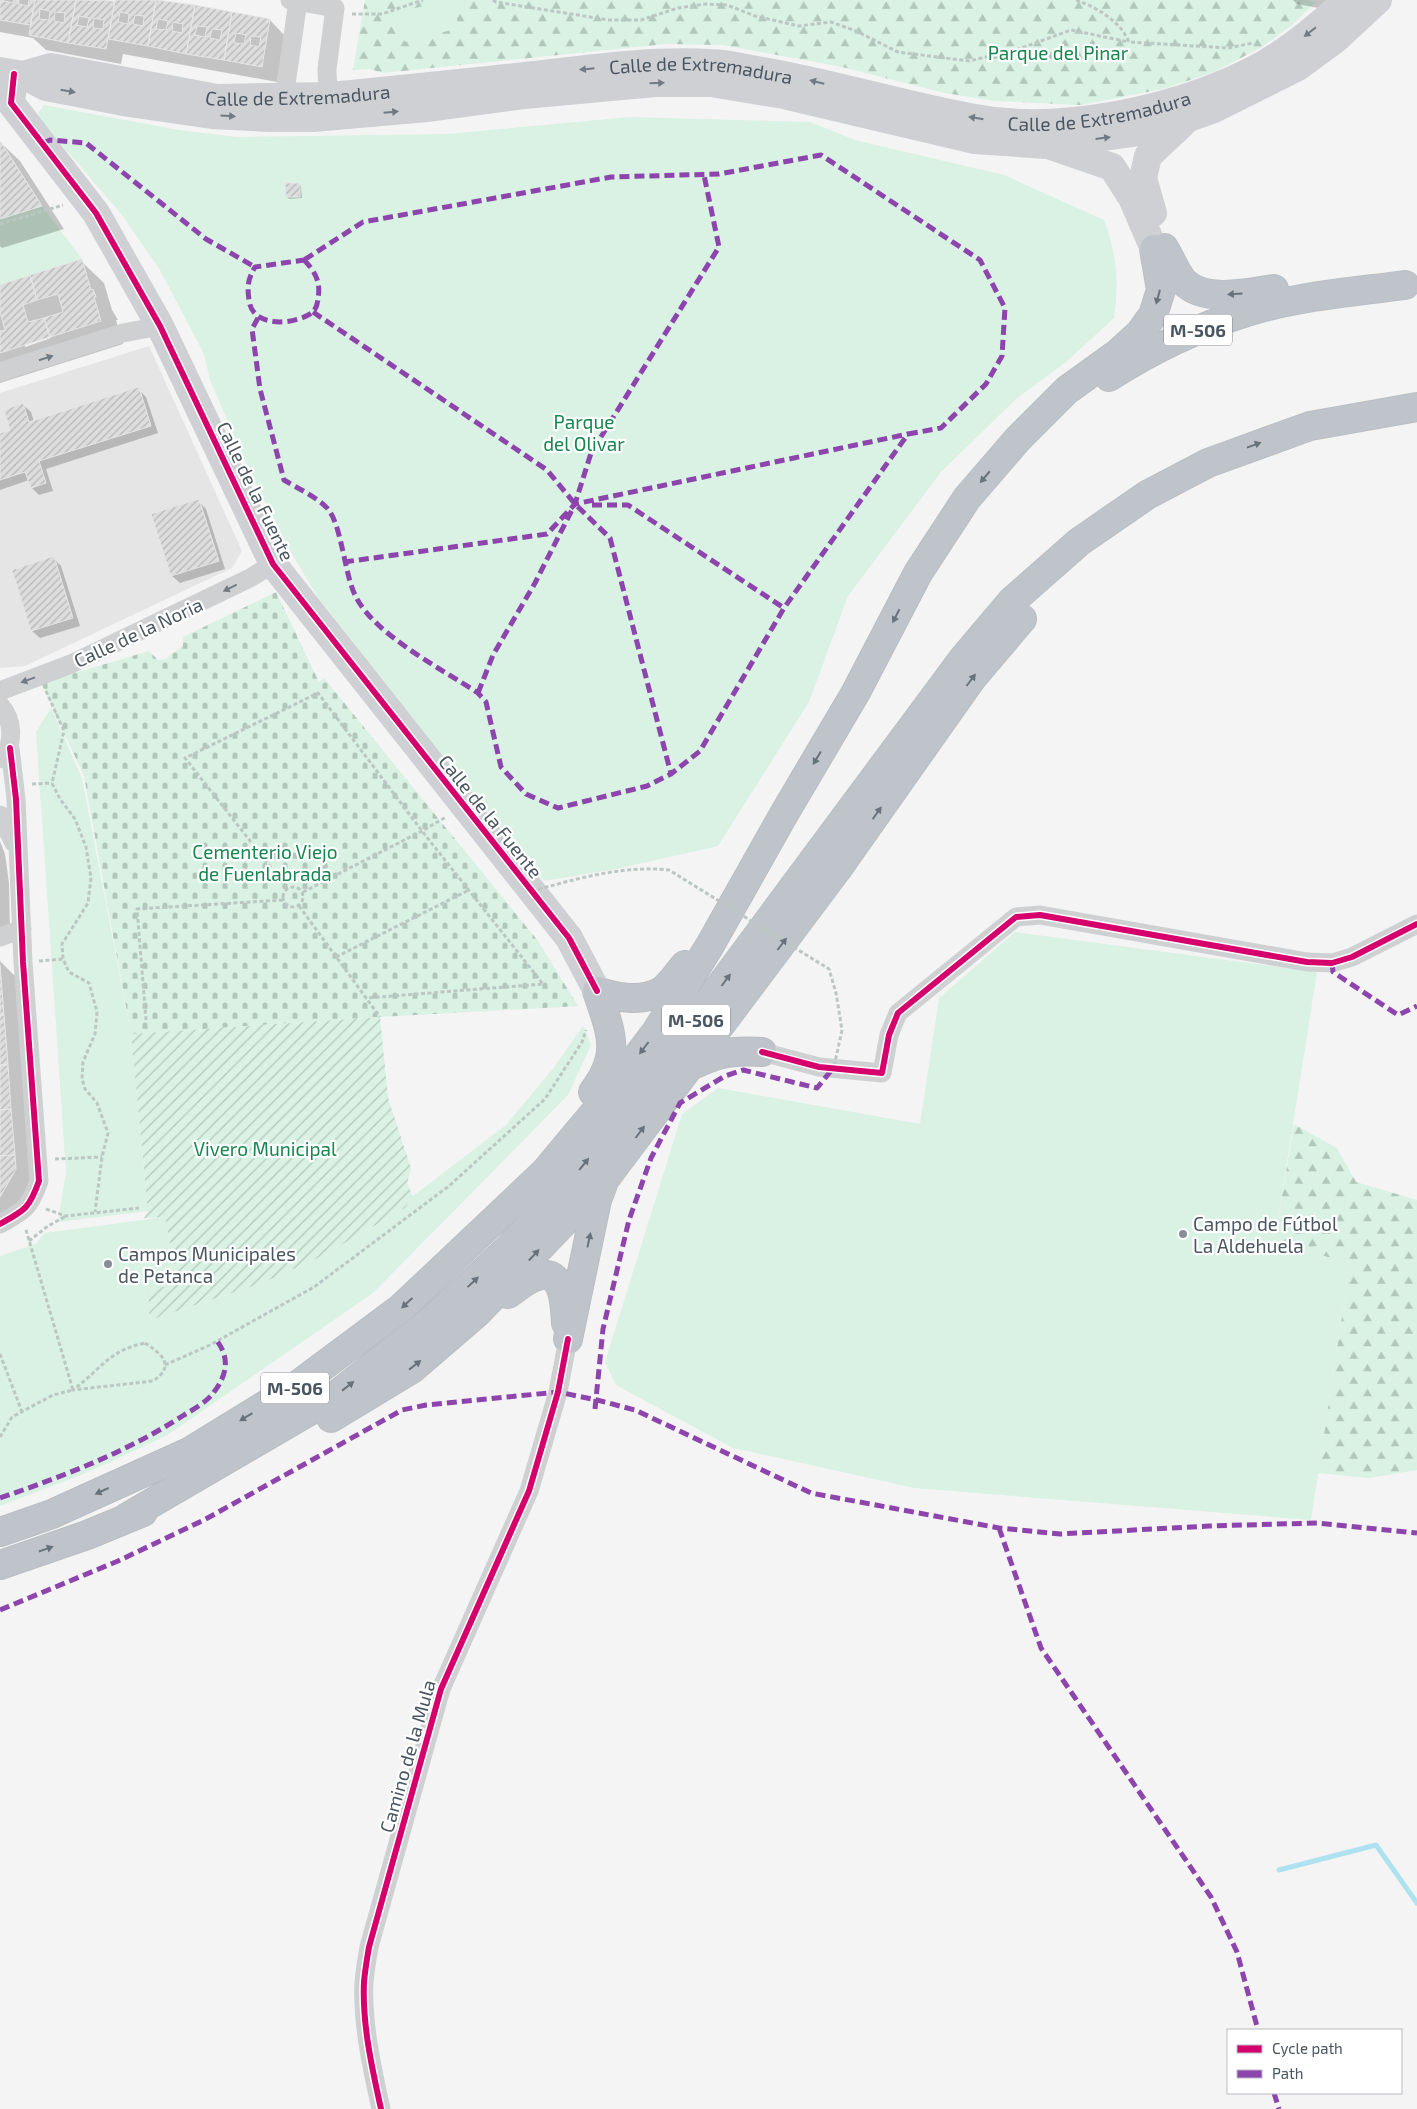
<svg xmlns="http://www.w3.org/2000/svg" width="1417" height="2109" font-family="'Exo 2',sans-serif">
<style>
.education{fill:#e6e5e6}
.forest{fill:url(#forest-firs)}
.cemetery{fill:url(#cemetery-stones)}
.park{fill:#d9f2e3}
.garden{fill:url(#garden-furrows)}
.shadow{fill:#0003;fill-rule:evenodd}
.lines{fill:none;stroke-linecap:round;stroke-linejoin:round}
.stream{stroke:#aee2f0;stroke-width:5}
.building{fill:url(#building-hatch);stroke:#e5e6e7;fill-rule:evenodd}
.highway-casing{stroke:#b9bec3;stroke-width:30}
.path{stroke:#bcc7c4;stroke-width:3;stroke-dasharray:4 2.5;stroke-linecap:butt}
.street{stroke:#ced0d2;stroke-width:19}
.secondary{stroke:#ced0d4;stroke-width:28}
.highway{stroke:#bec4c9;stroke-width:28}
.path-bridge{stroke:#bcc7c4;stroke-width:3;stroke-dasharray:4 2.5;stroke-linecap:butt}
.quiet{stroke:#8e44ad;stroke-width:5;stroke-dasharray:10 5;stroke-linecap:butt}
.cycleway-casing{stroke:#fff;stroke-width:9}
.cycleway{stroke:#d6006c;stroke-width:6}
.oneway{fill:#727b84}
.oneway2{fill:#67727b}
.oneway3{fill:#727b83}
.poi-dot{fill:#868d94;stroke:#fff;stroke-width:2}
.labels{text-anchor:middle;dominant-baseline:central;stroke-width:4.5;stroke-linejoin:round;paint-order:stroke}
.shield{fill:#fff;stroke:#808990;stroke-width:1}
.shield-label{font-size:18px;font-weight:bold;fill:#4a5661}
.park-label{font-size:19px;fill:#17864f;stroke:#fff}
.street-label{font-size:19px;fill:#4a5661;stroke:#fff}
.poi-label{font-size:19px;fill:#4a5661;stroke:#fff;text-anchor:start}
</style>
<defs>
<pattern id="forest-firs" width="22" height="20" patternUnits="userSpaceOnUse" patternTransform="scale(1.25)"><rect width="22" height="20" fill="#d9f2e3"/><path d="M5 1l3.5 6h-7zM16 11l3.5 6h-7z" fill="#b2c7bb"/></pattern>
<pattern id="cemetery-stones" width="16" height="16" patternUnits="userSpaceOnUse" patternTransform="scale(1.25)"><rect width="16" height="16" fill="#d9f2e3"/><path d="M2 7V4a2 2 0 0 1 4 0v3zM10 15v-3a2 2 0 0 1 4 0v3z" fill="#b2c7bb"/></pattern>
<pattern id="garden-furrows" width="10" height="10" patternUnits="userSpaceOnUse" patternTransform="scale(1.25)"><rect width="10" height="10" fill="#d9f2e3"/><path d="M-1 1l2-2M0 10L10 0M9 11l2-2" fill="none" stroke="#b2c7bb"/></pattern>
<pattern id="building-hatch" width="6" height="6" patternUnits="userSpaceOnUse" patternTransform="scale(1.25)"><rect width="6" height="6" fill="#ddddde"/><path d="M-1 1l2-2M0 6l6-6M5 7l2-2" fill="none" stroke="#b5b6b7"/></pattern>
</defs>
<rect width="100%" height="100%" fill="#f4f4f4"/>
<path class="education" d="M149 346 242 551 232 568 25 666 0 668V393Z"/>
<path class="forest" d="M365 0H1306L1316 2 1291 26 1262 47 1214 72 1163 89 1080 105 995 101 945 93 842 67 722 45 665 44 383 73 370 69 353 70Z
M1294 1124 1337 1148 1356 1182 1417 1200V1470L1369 1478 1318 1473 1350 1262 1274 1245Z"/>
<path class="cemetery" d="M276 592 319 682 324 678 538 941 578 1006 380 1017 131 1034 84 776 41 683 149 651 158 660 165 659 183 646V637Z"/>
<path class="park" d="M445 0H452L459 28 405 42 397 13Z
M44 105 179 130 237 137 447 134 630 117 810 122 855 140 1004 175 1104 220C1117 253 1119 282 1114 318L1066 362 1016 399 941 472 848 596 809 702 718 846 616 869 544 881 408 714 317 596 292 554 253 479 210 380 204 354 160 270 122 215 39 118 38 113Z
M42 206 82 259 0 285V219Z
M51 708 82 778 131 1034 148 1211 58 1222 66 1172 36 732Z
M1015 932 1317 972 1274 1245 1350 1262 1311 1520 915 1488 733 1448 616 1385 605 1362 682 1114 718 1088 920 1124 939 998Z
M583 1026 591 1045 568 1095 373 1293 166 1436 86 1473 0 1506V1256L36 1244 45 1233 165 1217 178 1284 150 1320 262 1283 322 1256 405 1208 413 1196 506 1125 552 1070Z"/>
<path class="garden" d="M380 1017 388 1098 411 1168 407 1183 413 1196 405 1208 322 1256 262 1283 150 1320 148 1290 178 1284 165 1217 144 1218 148 1211 131 1034Z"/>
<path class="shadow" d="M0 0H103L116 2V0H159L270 20 285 36 277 82 123 54 121 64 46 50 33 38 0 32Z
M1293 0H1334L1324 9 1297 4Z
M0 142 20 161 64 229 2 248 0 246Z
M299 184 301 186 302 198 289 199 287 197Z
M81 261 104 283 112 310 118 320H116L123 344 0 383V286ZM50 336 51 338 25 347V344Z
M138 389 146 397 158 433 46 469 53 491 39 495 32 488 29 480 0 490V434L12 430 23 405 31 412 34 422Z
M198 501 206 509 225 569 180 583 172 576 153 515Z
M53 558 61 566 80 626 40 638 32 631 13 571Z
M0 841 5 854 9 883 10 932 0 935Z
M0 961 15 976 32 1185 11 1220 0 1223Z"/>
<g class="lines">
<path class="stream" d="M1279 1870 1376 1845 1417 1903"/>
</g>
<path class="building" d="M0 0 13 3 14 0H19L18 4 28 6 29 0H35L30 25 0 20Z
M35 0H76L68 43 29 35ZM40 9 50 11 49 20 39 19ZM55 12 65 13 64 23 54 21Z
M76 0 115 1 106 49 68 43ZM79 16 89 18 87 27 77 25ZM94 18 104 20 103 29 93 28Z
M115 0H156L148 46 108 39ZM120 12 129 14 128 24 118 22ZM135 15 144 16 143 26 133 24Z
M156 0 195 5 186 54 148 46ZM158 19 168 21 166 30 156 29ZM173 22 183 24 182 33 172 31Z
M195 5 232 12 224 60 186 54ZM197 26 207 27 205 37 195 35ZM212 29 222 30 220 40 210 38Z
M232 12 270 19 262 67 224 60ZM236 33 246 35 244 44 234 43ZM251 36 261 37 259 47 250 45Z
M1 142 42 206 0 219V144Z
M285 183H300V197H286Z
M82 259 91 290 93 289 96 297H94L101 321 50 337 44 318 63 312 58 294 37 300 30 275Z
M30 275 37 300 23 305 28 322 44 318 50 337 0 353V331L5 330 0 312V285Z
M139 387 151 426 39 461 46 483 31 488 25 472 0 480V433L10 430 4 410 23 403 29 422Z
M199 499 219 561 171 576 151 514Z
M54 556 73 618 31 631 12 570Z
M0 965 4 1015H0Z
M0 1015H4L8 1065H0Z
M0 1065H8L11 1109 0 1110Z
M11 1109 15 1155 0 1156V1110Z
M15 1155 16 1169 0 1197V1156Z"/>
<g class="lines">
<g class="highway-casing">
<path id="highway" d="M1164 248C1170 257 1177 275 1184 282 1205 303 1248 293 1274 289
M1109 377C1151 350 1199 327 1247 312 1298 296 1353 292 1405 285
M597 991C616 998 641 1002 660 992 670 986 677 974 685 965
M690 1066C719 1053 730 1050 762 1052
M593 1092C622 1054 611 1033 597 991
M508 1294C518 1287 530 1276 542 1275 565 1272 565 1309 566 1323
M568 1339 597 1200 603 1184
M331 1418 412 1369 477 1313 605 1179 838 868 972 678 1022 619
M126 1518 335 1396 432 1320 509 1248 564 1189 620 1121 963 659 1012 601 1079 542 1147 495 1208 463 1310 426 1417 407
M0 1532 52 1514 189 1452 295 1387 401 1308 544 1173 595 1112 656 1032 709 947 784 814 856 692 918 573 967 498 1017 440 1067 390 1117 354 1140 333 1153 315 1161 290 1154 249
M0 1565 87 1535 143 1512"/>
</g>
<path class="path" d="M493 0 496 2 609 20H641L678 8 705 4 727 5 755 16 799 26 831 22 856 31 898 52 969 61 1016 50 1071 30 1129 42
M1076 0C1098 8 1120 21 1129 42L1228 48 1253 43
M352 14H382L423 0
M0 224 63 205
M46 691 64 731 52 783 60 799 75 819 86 847 91 878 88 903 62 944 63 959 69 972 89 983 97 1012 95 1034 83 1062 82 1079 85 1089 97 1103 108 1133 102 1157 95 1212
M32 784 52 783
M283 897a10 10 0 1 1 20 0a10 10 0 1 1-20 0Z
M287 888 185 758 318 693 422 831 543 984 366 998
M303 892 422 831 446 817
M299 906 380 1017
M336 957 469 890
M39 961 63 959
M146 1020 137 909 283 900
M55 1159 102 1157
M46 1209 66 1216 139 1208
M29 1241 48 1226 66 1216
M145 1343C162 1354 176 1366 153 1381L73 1390C100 1370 109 1350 145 1343Z
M0 1354 22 1412
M165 1365 210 1345 314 1287 449 1186 545 1099 582 1042 586 1030
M0 1437 12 1417 53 1395 73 1390 26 1230"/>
<path class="street" d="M290 0 335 8 327 69 328 96
M284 98 298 1
M0 372 123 333 160 326
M0 691 71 664 250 578 273 564
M0 705C14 721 13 741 4 759
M0 815 14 843
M0 937 22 929
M762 1052 819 1067 882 1073 889 1035 898 1013 1016 917 1040 915 1307 962 1332 963 1352 957 1417 924
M0 1224C25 1210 29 1209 39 1181L23 962 16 799 10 748
M381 2109C372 2068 362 2024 364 1982 365 1970 367 1959 369 1947L441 1689 529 1491 558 1392 568 1339"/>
<g class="secondary">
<path d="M0 71 23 75 46 87 129 103 212 115 270 118H313L427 108 524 95 655 83H711L784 95 975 140 1045 145 1155 130 1214 109 1298 67 1336 39 1378 0"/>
<path d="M14 74 11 103 96 213 160 326 273 564 569 938 597 991"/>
<path id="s1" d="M23 75 51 67 217 98 328 96C397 90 466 82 535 75 593 68 651 60 709 63 725 63 741 67 757 70 830 82 902 105 975 118 1059 134 1172 110 1249 72 1286 54 1317 27 1347 0"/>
<path d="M1054 147 1112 167 1132 198 1154 249"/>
<path d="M1153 213 1143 178 1148 156 1183 123"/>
</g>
<use href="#highway" class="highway"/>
<path class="path-bridge" d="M532 891C576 879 623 865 669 870L829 969 836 993 842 1030 834 1067"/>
<path class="quiet" d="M43 143 50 140 86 143 206 239 255 267
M304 260C315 271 321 282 318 298 318 302 316 309 313 312 296 325 252 329 249 300 247 286 248 279 255 267Z
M313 312 547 470 575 504 610 538 671 774
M258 318 252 329 260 389 284 480C297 488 315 496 326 507 342 522 344 575 356 597 375 635 442 669 478 693L486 702 501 767 526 794 558 808 647 786 671 774 700 751 784 608 908 434 941 428 986 384 1002 356 1005 308 980 260 821 155 719 174 611 177 363 222 304 260
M592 505H628L784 608
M344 562 547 534 575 504 908 434
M478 693 493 655 535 583 575 504 591 453 719 247 704 175
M1332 963 1333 972 1398 1015 1417 1006
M595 1409 603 1329 629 1220 651 1158 680 1103 725 1076 743 1070 817 1088 834 1067
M0 1498C64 1476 127 1452 184 1415 194 1409 207 1402 214 1392 227 1375 230 1358 217 1341
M999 1528 1041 1648 1211 1897 1237 1952 1258 2030
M0 1610 118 1561 204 1520 402 1410 426 1405 558 1392 597 1400 635 1410 811 1493 999 1528 1060 1534 1209 1526 1317 1523 1417 1533
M1274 2093 1279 2109"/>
<g class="cycleway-casing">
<path id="cycleway" d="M14 74 11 103 96 213 160 326 273 564 569 938 597 991
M762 1052 819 1067 882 1073 889 1035 898 1013 1016 917 1040 915 1307 962 1332 963 1352 957 1417 924
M0 1224C25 1210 29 1209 39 1181L23 962 16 799 10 748
M381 2109C372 2068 362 2024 364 1982 365 1970 367 1959 369 1947L441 1689 529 1491 558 1392 568 1339"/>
</g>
<use href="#cycleway" class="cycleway"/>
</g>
<defs><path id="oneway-solid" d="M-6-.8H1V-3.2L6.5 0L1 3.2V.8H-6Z" transform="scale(1.25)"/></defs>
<g class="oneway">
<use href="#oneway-solid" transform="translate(1310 32) rotate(142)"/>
<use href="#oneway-solid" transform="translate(587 69) rotate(174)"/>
<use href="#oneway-solid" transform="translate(817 82) rotate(-166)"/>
<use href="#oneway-solid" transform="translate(657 83) rotate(-2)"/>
<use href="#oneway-solid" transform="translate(68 91) rotate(10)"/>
<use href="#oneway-solid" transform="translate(391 112) rotate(-5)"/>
<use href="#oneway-solid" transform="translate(228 116) rotate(3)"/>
<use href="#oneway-solid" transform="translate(976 118) rotate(-171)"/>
<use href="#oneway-solid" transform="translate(1103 138) rotate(-7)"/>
</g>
<g class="oneway2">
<use href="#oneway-solid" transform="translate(1235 294) rotate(177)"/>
<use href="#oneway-solid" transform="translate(1158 297) rotate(105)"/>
<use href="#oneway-solid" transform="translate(1254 445) rotate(-20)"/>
<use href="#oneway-solid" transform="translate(985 477) rotate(130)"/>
<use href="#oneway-solid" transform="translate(896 616) rotate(117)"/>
<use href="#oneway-solid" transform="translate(971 680) rotate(-53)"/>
<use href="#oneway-solid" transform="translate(817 758) rotate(121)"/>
<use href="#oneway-solid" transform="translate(877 813) rotate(-55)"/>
<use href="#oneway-solid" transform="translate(782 944) rotate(-53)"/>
<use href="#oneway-solid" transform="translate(726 980) rotate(-53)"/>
<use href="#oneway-solid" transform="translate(644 1048) rotate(127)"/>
<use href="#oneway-solid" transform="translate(640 1132) rotate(-53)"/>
<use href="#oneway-solid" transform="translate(584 1164) rotate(-51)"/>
<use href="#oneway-solid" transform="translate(589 1240) rotate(-78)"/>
<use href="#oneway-solid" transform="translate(534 1255) rotate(-47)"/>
<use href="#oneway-solid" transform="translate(473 1282) rotate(-43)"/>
<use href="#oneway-solid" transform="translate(407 1303) rotate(137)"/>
<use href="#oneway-solid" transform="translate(415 1365) rotate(-38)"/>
<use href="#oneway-solid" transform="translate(348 1386) rotate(-38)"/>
<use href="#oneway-solid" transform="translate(246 1417) rotate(149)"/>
<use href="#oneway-solid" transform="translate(102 1491) rotate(155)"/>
<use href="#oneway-solid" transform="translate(46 1549) rotate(-19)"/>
</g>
<g class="oneway3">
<use href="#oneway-solid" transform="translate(46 358) rotate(-18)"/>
<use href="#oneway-solid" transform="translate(230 588) rotate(154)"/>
<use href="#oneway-solid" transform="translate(28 680) rotate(160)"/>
</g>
<g class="poi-dot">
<circle cx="1183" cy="1234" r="5"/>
<circle cx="108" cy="1264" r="5"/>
</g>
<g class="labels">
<g class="shield">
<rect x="1164" y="314.5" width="68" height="31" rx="4"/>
<rect x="662" y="1004.5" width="68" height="31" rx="4"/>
<rect x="261" y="1372.5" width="68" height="31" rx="4"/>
</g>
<g class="shield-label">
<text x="1198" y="330">M-506</text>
<text x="696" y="1020">M-506</text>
<text x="295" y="1388">M-506</text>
</g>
<g class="park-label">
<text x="1058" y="52">Parque del Pinar</text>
<text x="584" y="421">Parque<tspan x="584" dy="22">del Olivar</tspan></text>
<text x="265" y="851">Cementerio Viejo<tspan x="265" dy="22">de Fuenlabrada</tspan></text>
<text x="265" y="1148">Vivero Municipal</text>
</g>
<g class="street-label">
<text stroke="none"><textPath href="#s1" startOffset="684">Calle de Extremadura</textPath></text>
<text stroke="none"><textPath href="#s1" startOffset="279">Calle de Extremadura</textPath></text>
<text stroke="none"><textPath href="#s1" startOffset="1089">Calle de Extremadura</textPath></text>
<text transform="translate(256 491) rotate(64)">Calle de la Fuente</text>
<text transform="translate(138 632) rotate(-25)">Calle de la Noria</text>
<text transform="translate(491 816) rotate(51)">Calle de la Fuente</text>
<text transform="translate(407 1756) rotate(-74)">Camino de la Mula</text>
</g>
<g class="poi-label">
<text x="1193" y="1223">Campo de Fútbol<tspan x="1193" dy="22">La Aldehuela</tspan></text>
<text x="118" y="1253">Campos Municipales<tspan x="118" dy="22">de Petanca</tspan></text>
</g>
</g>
<rect x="1227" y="2029" width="175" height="65" fill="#ffffff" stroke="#b7bbc0"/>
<rect x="1237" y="2045" width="25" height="8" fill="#d6006c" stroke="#b7bbc0"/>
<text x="1272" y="2054" font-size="15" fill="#4a5661">Cycle path</text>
<rect x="1237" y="2070" width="25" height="8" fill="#8e44ad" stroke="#b7bbc0"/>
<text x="1272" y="2079" font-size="15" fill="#4a5661">Path</text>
</svg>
